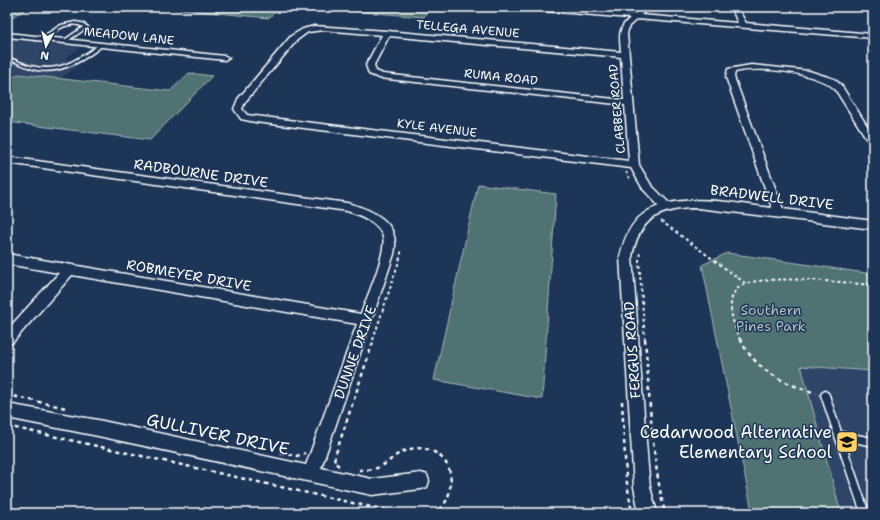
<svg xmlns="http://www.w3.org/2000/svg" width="880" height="520" font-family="'Shantell Sans',sans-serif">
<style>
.built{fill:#2e4468}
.green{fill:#4f7273;stroke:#a7b8b9}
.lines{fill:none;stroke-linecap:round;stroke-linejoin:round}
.lane-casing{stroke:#fff;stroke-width:3}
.street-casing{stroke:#fff;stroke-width:3}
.path-far2{stroke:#fff;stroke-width:1.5;stroke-dasharray:2.5 2.5;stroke-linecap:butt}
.path-far1{stroke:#fff;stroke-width:2;stroke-dasharray:3 3;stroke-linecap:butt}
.path{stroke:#fff;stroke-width:2.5;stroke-dasharray:4 4;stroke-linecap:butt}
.lane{fill:#1d3557;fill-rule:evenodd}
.street{fill:#1d3557;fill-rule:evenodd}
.labels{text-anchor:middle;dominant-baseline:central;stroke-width:3;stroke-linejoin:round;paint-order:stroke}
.far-street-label{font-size:12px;fill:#fff;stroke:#1d3557}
.street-label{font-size:14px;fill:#fff;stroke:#1d3557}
.park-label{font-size:14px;fill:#b0c0c0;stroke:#1d3557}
.near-poi-label{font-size:17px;fill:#fff;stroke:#1d3557;text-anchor:end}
.near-street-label{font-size:17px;fill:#fff;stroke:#1d3557}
</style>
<rect width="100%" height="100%" fill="#1d3557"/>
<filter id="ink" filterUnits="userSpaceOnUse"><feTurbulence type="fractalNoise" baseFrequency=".025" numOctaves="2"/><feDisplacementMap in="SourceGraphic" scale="8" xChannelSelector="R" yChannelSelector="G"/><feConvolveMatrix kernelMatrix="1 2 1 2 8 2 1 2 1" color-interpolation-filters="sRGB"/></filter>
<g filter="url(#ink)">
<path class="built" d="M7 37 84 45 64 59 83 62 60 79 7 72Z
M801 366 873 371V513H841Z"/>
<path class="green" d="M7 7H30L7 20Z
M156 7H279L269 18Z
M302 7H429L424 17Z
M189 73 212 76 150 140 7 122V81L18 74 170 91Z
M478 184 556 194 542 399 434 380Z
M727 253 873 274V371L801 366 841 513H753L752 511 702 265Z"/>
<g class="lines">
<g class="lane-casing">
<path id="lane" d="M75 22 82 23 88 27 66 42 63 41 83 27C69 19 54 32 42 40L39 39 61 25Z
M100 44 103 45C85 60 61 74 37 70 27 68 17 61 7 60V58C16 59 22 64 31 66 60 73 77 60 100 44Z
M825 391 828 393 829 395 841 432 873 438V446L844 440 869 513H861L821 395 822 393Z"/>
</g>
<g class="street-casing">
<path id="street" d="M518 7H546L634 14 642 7H649L641 15 738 23 731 7H737L746 23 873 34V38L637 19 629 26 627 34 639 165 651 185 669 203C703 196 738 204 772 208L726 77 728 69 751 65 809 71 834 79 841 85 873 135V145L870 144 835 89C816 72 759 66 735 72L734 77 783 209 873 221V229L698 208C660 208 639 218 632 257L648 467 650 487 657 513H639L634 487 620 257C625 233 635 214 659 206L643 189 631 168 255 122 241 119 234 109 238 99 291 36 303 29 314 26 387 31 621 52C620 37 617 29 630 18L521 9ZM323 30 382 35 366 65 369 74 379 78 625 105 629 161 247 115 242 109 245 102 297 40 308 32ZM389 36 621 57 624 100 383 74 376 71 374 65Z
M7 33 225 56 229 58 225 60 7 37Z
M7 157 347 203C373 210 401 222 394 254L321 468 372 479 421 473 427 475 429 481 427 487 421 489 372 495 98 436 7 418V404L98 420 306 465 357 324 72 275 12 343 7 345V330L59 273 7 264V254L361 314C367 297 387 252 383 237 379 222 360 215 347 211L7 163Z"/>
</g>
<path class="path-far2" d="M626 172 631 180"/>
<path class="path-far1" d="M661 221 745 283
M640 253 639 260 645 340
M373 340 401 255V249
M740 340C734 325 724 301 738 288 754 272 848 283 873 285"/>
<path class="path" d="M645 339C650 397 651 456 665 513
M740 339C755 370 784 384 816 393
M7 393 17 397 66 408
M622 401 626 477 632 513
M7 426 366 506 402 513
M280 453 297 456 305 453
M339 466 334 462 335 456 374 339
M359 470C365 470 372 470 377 468 385 465 391 459 398 454 412 445 431 446 443 459 450 467 452 477 450 488 449 498 444 507 435 513"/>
<use href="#lane" class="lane"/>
<use href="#street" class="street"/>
</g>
</g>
<defs>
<g id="school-square" transform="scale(1.15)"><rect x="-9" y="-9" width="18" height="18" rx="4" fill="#ffd166" stroke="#1d3557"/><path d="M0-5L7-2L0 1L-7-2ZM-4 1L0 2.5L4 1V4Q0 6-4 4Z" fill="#111"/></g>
</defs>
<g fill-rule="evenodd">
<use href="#school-square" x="847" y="442"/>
</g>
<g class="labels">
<g class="far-street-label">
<text transform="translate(468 29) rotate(5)">TELLEGA AVENUE</text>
<text transform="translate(129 36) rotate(6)">MEADOW LANE</text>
<text transform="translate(501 77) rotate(6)">RUMA ROAD</text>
<text transform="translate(617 109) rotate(-95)">CLABBER ROAD</text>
<text transform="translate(437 128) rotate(7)">KYLE AVENUE</text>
</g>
<g class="street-label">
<text transform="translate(201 173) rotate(8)">RADBOURNE DRIVE</text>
<text transform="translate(772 197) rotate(7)">BRADWELL DRIVE</text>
<text transform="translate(189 275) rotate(10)">ROBMEYER DRIVE</text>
<text transform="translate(632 350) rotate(-94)">FERGUS ROAD</text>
<text transform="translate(355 352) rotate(-70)">DUNNE DRIVE</text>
</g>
<g class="park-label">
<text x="771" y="310">Southern<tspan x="771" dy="16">Pines Park</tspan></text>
</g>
<g class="near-poi-label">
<text x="832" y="432">Cedarwood Alternative<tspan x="832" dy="20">Elementary School</tspan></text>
</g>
<g class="near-street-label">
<text transform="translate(218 434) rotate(12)">GULLIVER DRIVE</text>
</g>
</g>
<rect width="880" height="520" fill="none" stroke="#1d3557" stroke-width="24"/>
<rect x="12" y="12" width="856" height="496" fill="none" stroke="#fff" stroke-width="1.5" filter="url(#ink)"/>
<g transform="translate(46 46) rotate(188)" stroke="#1d3557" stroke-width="3" paint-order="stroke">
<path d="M0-3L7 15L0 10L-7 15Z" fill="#ffffff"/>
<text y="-6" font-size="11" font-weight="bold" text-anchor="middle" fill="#ffffff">N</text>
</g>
</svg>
